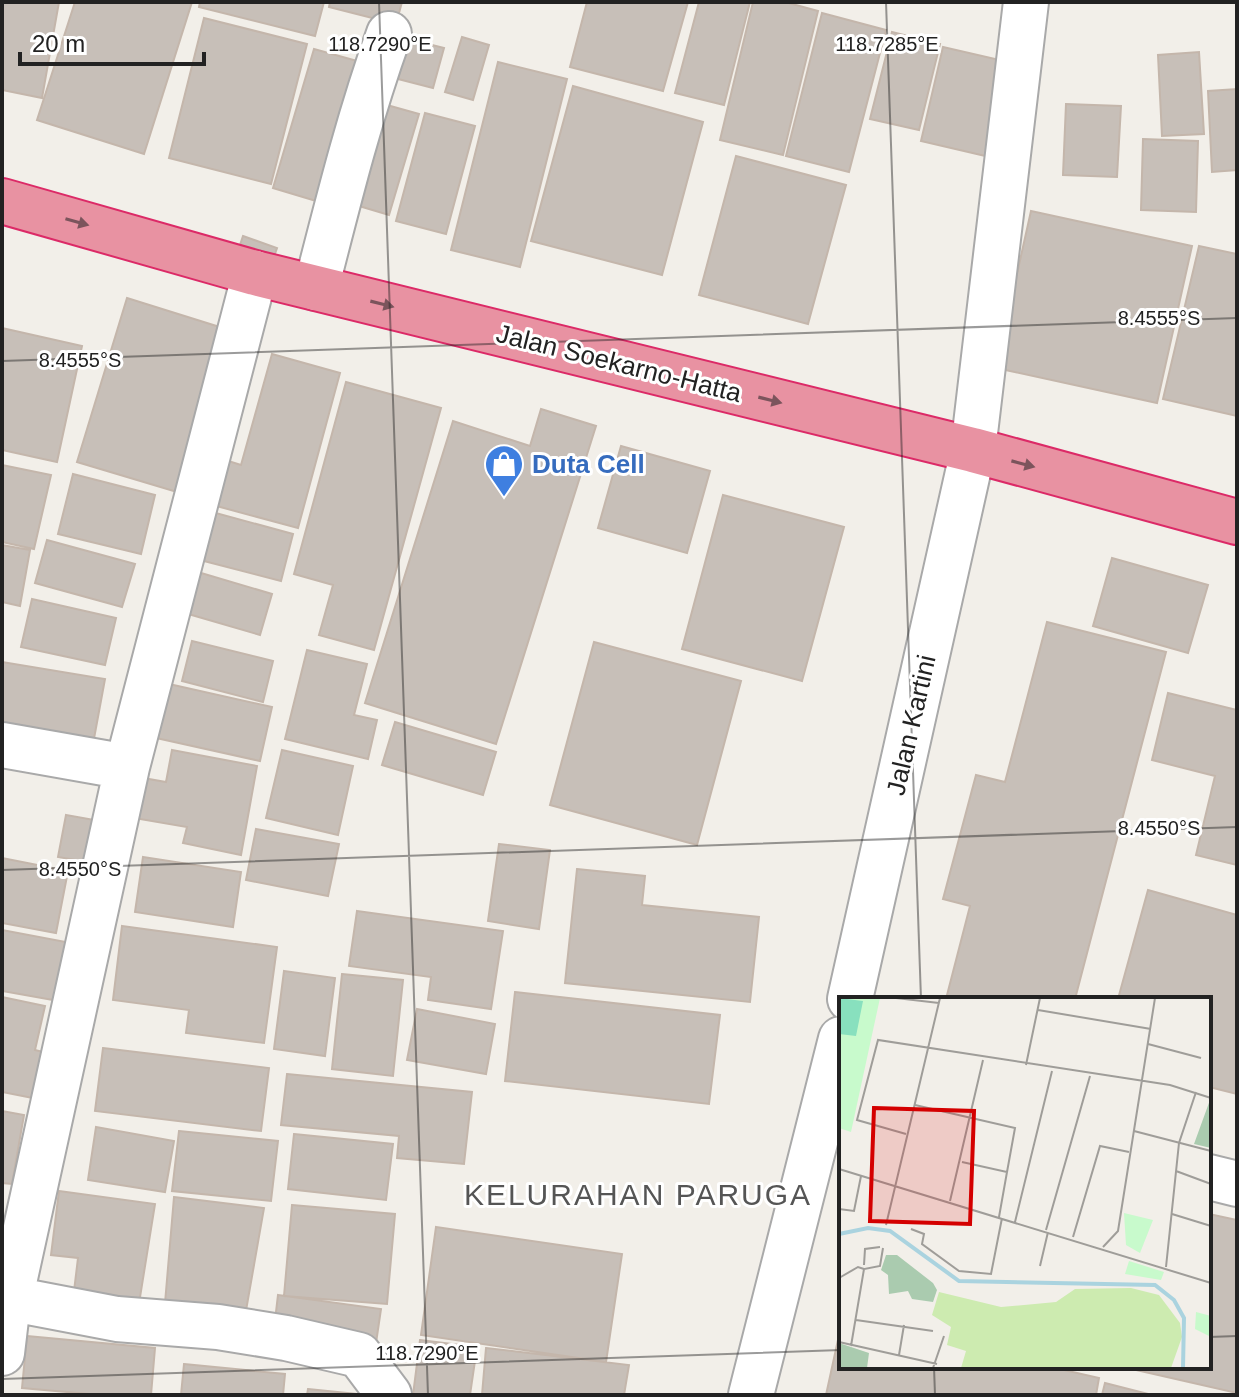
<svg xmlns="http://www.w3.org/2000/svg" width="1239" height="1397" font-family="Helvetica,sans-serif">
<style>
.building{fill:#c7bfb8;stroke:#c4b6ab;stroke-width:2}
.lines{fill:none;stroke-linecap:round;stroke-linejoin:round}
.street-casing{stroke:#a9a9a9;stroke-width:48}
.highway-casing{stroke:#dc2a67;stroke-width:48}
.street{stroke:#fff;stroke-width:44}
.highway{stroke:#e892a2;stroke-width:44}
.oneway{fill:#7b545c}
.ticks{fill:none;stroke:#222;stroke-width:2;stroke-opacity:0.45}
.labels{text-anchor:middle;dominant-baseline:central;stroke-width:6;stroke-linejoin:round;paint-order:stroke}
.street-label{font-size:26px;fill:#222;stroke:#fff}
.shop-label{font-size:26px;font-weight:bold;fill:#366cbe;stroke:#fff;text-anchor:start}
.quarter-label{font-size:30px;letter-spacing:2px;fill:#555;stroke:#fff}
.inset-river{fill:none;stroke:#aad3df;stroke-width:4}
.inset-road{fill:none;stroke:#9f9d99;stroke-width:2}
.view{fill:#d40000;fill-opacity:0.15;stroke:#d40000;stroke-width:4}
.inset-edge{fill:none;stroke:#222;stroke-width:4}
.ticks-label{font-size:20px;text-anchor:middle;fill:#222;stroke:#fff;stroke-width:6;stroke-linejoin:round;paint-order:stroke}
</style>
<rect width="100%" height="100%" fill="#f2efe9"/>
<path class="building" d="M2 2H59L42 98 2 90Z
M75 2H192L144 154 37 120Z
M200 2H324L315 36 199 7Z
M330 2H402L396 24 329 7Z
M587 2H688L663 91 570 67Z
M699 2H750L724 105 675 93Z
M753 2H785L818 11 783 155 720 140Z
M822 13 886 30 849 172 786 156Z
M204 18 307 44 271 184 169 158Z
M892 32 940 44 919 130 870 119Z
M462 37 489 45 473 100 445 92Z
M408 39 444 48 433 88 398 79Z
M943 47 1017 64 994 158 921 141Z
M314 49 375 66 336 207 273 188Z
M1199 52 1204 134 1162 136 1158 55Z
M498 62 567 79 520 267 451 250Z
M573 86 703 122 662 275 531 241Z
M1237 89V170L1212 172 1208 91Z
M369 100 419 114 389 215 339 200Z
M1066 104 1121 106 1117 177 1063 175Z
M425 113 475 126 446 234 396 221Z
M1143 139 1198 141 1196 212 1141 210Z
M736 156 846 185 808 324 699 295Z
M1031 211 1192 246 1157 403 996 368Z
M243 236 277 248 269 271 235 260Z
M1199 246 1237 254V416L1163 399Z
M127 298 226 329 177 492 77 462Z
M2 328 82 346 57 462 2 450Z
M272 354 340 373 298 528 209 504 222 459 241 465Z
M346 382 441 408 374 650 319 635 333 585 294 574Z
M541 409 596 426 496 744 365 703 453 421 530 446Z
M621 446 710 471 687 553 598 528Z
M2 465 51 475 34 549 2 542Z
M73 474 155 495 141 554 58 534Z
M723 495 844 527 802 681 682 649Z
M212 512 293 534 281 581 200 560Z
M47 540 135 564 122 607 35 583Z
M2 545 30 550 20 606 2 602Z
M1112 558 1208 585 1188 653 1093 626Z
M191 570 272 594 260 635 178 611Z
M32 599 116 618 105 665 21 647Z
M1047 622 1166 652 1075 999H946L970 906 943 899 976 775 1005 782Z
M192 641 273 661 263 702 182 681Z
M594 642 741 681 697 845 550 805Z
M307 650 367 664 354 715 377 720 368 759 285 739Z
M2 662 105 679 93 744 2 728Z
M169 684 272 707 260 761 156 738Z
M1168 693 1237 710V865L1196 855 1215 776 1152 760Z
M395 722 496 752 483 795 382 765Z
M172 750 257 766 241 855 183 843 187 827 134 818 143 778 166 782Z
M282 750 353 766 338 835 266 818Z
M66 815 100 821 93 863 58 857Z
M256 829 339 844 328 896 246 880Z
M499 844 550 850 539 929 488 921Z
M143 857 241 872 233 927 135 912Z
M2 858 68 871 56 933 2 923Z
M577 869 645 876 642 905 759 917 750 1002 565 983Z
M1148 890 1237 915V1094L1209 1087V999H1118Z
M357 911 503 931 491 1009 428 1000 431 977 349 966Z
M122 926 277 947 264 1043 186 1033 189 1010 113 1000Z
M2 930 71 943 59 1001 2 991Z
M284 971 335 978 325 1056 274 1049Z
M342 974 403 980 393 1076 332 1069Z
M515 992 720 1015 709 1104 505 1081Z
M2 997 45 1006 35 1050 47 1053 38 1099 2 1092Z
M417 1009 495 1024 486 1074 407 1060Z
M103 1048 269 1068 261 1131 95 1111Z
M287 1074 472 1092 464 1164 397 1158 399 1136 281 1125Z
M2 1111 24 1115 12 1184 2 1183Z
M96 1127 174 1141 165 1192 88 1180Z
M179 1131 278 1141 271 1201 172 1191Z
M294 1134 393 1144 386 1200 288 1189Z
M59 1191 155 1204 137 1316 72 1308 78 1258 51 1255Z
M174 1197 264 1208 244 1322 164 1315Z
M292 1205 395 1214 387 1304 284 1296Z
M1209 1214 1237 1220V1393L1123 1367H1209Z
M436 1227 622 1254 606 1362 421 1335Z
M278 1295 381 1309 376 1343 274 1329Z
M841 1326V1367H1051L1099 1378 1096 1395H826Z
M27 1336 155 1348 151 1395H101L22 1388Z
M420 1340 477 1347 470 1395H413Z
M486 1348 629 1365 624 1395H482Z
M184 1364 285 1374 283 1395H181Z
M1105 1383 1152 1395H1102Z
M308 1389 367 1395H307Z"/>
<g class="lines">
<g class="street-casing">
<path id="street" d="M316 288C338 202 359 117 389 34
M2 745 127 767
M850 999 973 450 1026 2
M1209 1177 1237 1184
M2 1297 117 1319 218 1327 286 1338 359 1355 389 1395
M2 1353 6 1319 127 767 255 273
M751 1395 841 1039"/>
</g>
<g class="highway-casing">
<path id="highway" d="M2 201 255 273 973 450 1237 522"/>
</g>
<use href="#street" class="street"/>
<use href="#highway" class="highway"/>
</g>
<defs><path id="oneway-solid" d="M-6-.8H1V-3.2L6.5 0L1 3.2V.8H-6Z" transform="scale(2)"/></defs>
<g class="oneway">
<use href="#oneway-solid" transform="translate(77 222) rotate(16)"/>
<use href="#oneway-solid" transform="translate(382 304) rotate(14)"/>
<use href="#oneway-solid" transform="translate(770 400) rotate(14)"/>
<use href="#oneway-solid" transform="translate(1023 464) rotate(15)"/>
</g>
<path class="ticks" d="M379 2 428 1395M886 2 921 999M2 361 1237 318M2 870 1237 827M1209 1337 1237 1336M934 1367 935 1395M2 1379 841 1350"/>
<defs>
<g id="shop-pin" transform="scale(2)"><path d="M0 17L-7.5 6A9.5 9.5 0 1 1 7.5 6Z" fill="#3f7fe0" stroke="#fff"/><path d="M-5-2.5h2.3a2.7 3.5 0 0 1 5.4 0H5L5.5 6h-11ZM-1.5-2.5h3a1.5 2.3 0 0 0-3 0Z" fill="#fff"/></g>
</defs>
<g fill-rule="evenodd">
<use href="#shop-pin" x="504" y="464"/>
</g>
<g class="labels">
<g class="street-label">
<text transform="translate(619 363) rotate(14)">Jalan Soekarno-Hatta</text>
<text transform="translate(911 725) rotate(-77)">Jalan Kartini</text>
</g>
<g class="shop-label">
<text x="532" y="464">Duta Cell</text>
</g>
<g class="quarter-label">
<text x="638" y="1194">KELURAHAN PARUGA</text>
</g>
</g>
<g transform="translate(839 997)">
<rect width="372" height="372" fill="#f2efe9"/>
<path d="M292 291 320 298 341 326 343 340 332 371H122L127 354 108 348 112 330 93 318 100 295 162 310 217 305 236 292Z" fill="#cdebb0"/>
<path d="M371 103 372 104V151L355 147ZM47 258H58L94 286 98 293 94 305 73 302 69 294 50 297 49 278 42 273ZM0 346 30 356 28 371H0Z" fill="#aacbaf"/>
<path d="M0 1H41L12 135 0 131ZM285 216 314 223 301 256 287 248ZM290 264 325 275 322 283 286 277ZM357 315 372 319V340L356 332Z" fill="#c8facc"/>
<path d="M0 1 24 4 17 39 0 37Z" fill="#88e0be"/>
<path class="inset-river" d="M0 237 29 231 51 234 120 284 316 288 335 303 345 321 344 371"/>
<path class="inset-road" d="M57 1 100 6M199 13 312 32M309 47 362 61M187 68 201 1M76 108 176 131 168 175M295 134 372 154M67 137 18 123 39 43 331 88 372 101M123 165 168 175 160 220M0 172 372 286M337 174 372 187M111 204 144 63M0 212 15 214 22 179M333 217 372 229M176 225 213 74M47 228 101 1M72 232 85 237 83 247 120 274 152 277 163 221M207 233 251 79M234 240 261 149 290 155M264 250 279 234 316 1M25 268 26 252 41 250M201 269 209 235M327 270 340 146 357 95M0 281 19 270 25 272M17 323 94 334M0 345 98 367M12 349 25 272 41 269 44 251M60 358 65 328M94 371 105 339"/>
<path class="view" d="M35 111 135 114 131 227 31 224Z"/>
<rect width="372" height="372" class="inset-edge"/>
</g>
<g class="ticks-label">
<text x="380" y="51">118.7290°E</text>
<text x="887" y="51">118.7285°E</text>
<text x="1159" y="325">8.4555°S</text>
<text x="80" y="367">8.4555°S</text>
<text x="1159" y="835">8.4550°S</text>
<text x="80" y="876">8.4550°S</text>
<text x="427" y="1360">118.7290°E</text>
</g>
<rect width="1239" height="1397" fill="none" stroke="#222222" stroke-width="8"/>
<path d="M20 52v12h184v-12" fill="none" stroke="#222222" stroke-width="4"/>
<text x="32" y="52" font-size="24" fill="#222222" stroke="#ffffff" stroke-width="6" paint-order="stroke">20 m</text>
</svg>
